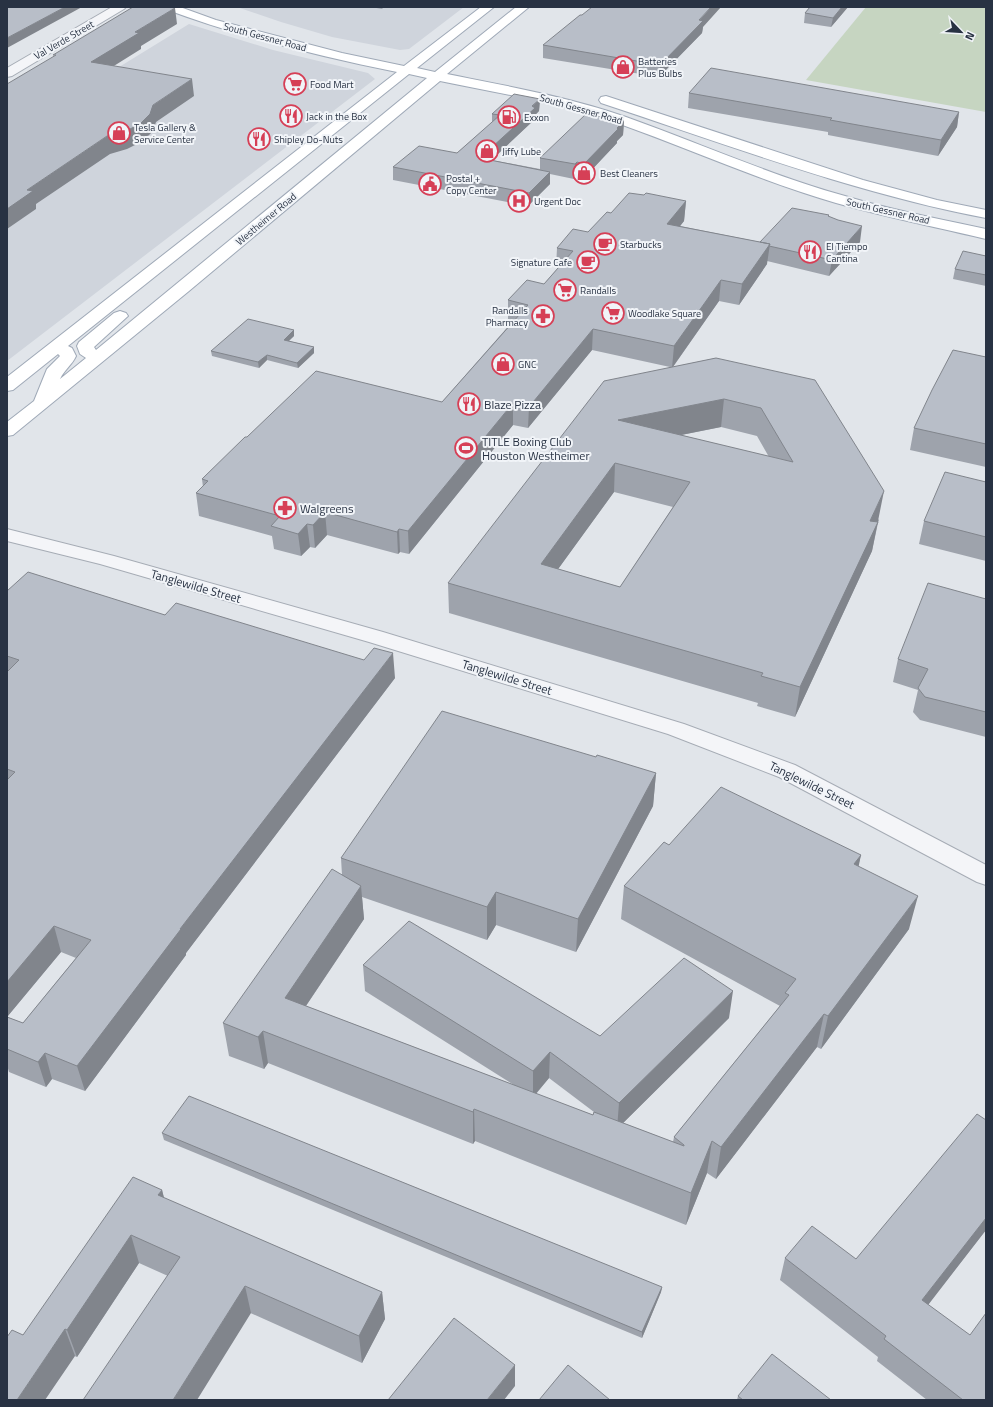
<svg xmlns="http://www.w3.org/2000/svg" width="993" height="1407" font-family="'Titillium Web',sans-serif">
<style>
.built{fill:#cfd4dc}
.green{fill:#c6d5c1}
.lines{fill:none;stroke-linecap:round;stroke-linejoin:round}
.minor-casing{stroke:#a6acb5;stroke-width:2}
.major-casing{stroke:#9fa9b7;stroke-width:2}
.minor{fill:#f4f5f8;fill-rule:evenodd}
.major{fill:#fff;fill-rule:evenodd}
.wall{fill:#9ea3ac;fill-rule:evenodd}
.shaded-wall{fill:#81858c}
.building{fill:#b8bec8;stroke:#81858c;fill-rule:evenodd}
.labels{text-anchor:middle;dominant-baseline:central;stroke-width:4;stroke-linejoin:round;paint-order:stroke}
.far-street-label{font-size:10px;fill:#283243;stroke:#f1f4f8}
.far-poi-label{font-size:10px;fill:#283243;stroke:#f1f4f8;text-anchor:start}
.poi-label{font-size:12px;fill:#283243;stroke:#f1f4f8;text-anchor:start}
.street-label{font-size:12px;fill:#283243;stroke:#f1f4f8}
</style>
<rect width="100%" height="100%" fill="#e1e5ea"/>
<path class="built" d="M237 7H464L409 49 400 50 332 37 281 22Z
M189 24 273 50 368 73 375 79 7 361V136Z"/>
<path class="green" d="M866 7H986V112L806 80Z"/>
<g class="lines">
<g class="minor-casing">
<path id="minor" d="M112 7H126L124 9 12 76 7 77V68Z
M7 529 114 556 383 632 684 724 795 765 986 865V885L977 882 779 777 668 734 369 642 100 564 7 541Z"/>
</g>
<g class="major-casing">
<path id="major" d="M163 7H180L216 20 342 53 404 66 481 7H494L417 68 435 72 516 7H529L447 74C507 86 569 97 626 117 699 143 770 175 845 196 891 210 939 219 986 229V239C936 227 885 217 836 203 761 181 690 149 617 123 560 103 499 93 440 81L189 291 13 435 7 436V422L34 401 47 369 60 356 58 354 13 390 7 391V377L397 72C318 56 240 37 165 9ZM409 74 427 78 96 350 94 347 128 316 126 313 120 311 114 313 79 342 77 346 80 354 86 358 60 379C64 370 72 365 76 356L72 348 68 346Z
M606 96 863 180 937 200 986 210V218C855 193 728 145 601 103L599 100 601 97Z"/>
</g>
<use href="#minor" class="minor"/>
<use href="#major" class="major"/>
</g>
<path class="wall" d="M371 7H384L382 9Z
M810 7H848L831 27 804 23 805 13Z
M703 27 702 33 659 77 543 58V45Z
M689 93 959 112 957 127 938 156 828 135V132L688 108Z
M540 99 539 111 534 116V120L491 160 540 169V158L624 121 623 135 617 141V143L584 178 576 177 574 179 550 174V184L528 206 393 180V167L457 153 492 123V114Z
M686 201 684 221 680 226 760 242 828 217 860 242 829 276 767 261V264L739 305 719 301 673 367 716 358 879 520 878 523 872 551 795 717 757 706 758 703 449 613 448 583 670 367 592 350 528 428 513 425 409 554 400 552 398 554 327 535 315 548 310 547 301 556 274 549 272 536 199 516 196 493 203 487 202 479 247 437 442 402 512 322 508 321V300L544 284 558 268H556L557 248 588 232 611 213ZM721 427 757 436 769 457 681 435ZM614 492 673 507 620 587 558 569Z
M986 256V286L953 279 955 269Z
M294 336 289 341 314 347V353L298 368 267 360 259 368 212 356 211 351Z
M986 357V467L910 450 914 428Z
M986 482V561L919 544 924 521Z
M7 591 165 615 395 678 186 953V955L85 1091 52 1079 46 1087 9 1072 7 1065V1017L23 1023 76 958 61 952 7 1017Z
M986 599V737L920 720 913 712 918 690 893 682 898 659Z
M596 757 656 773 653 806 576 952 496 925 487 940 362 897 364 919 306 1006 514 1085 365 991 363 965 600 1036 729 1018 623 1123 673 1142 674 1137 780 1006 621 919 624 886 669 845 861 855 858 866 909 929 821 1049 817 1047 716 1179 707 1173 686 1225 475 1141 473 1144 268 1063 264 1069 229 1056 223 1023 342 875 341 858ZM549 1078 594 1112 593 1115 536 1094Z
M986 1120V1230L928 1304 986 1400H927L877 1361 878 1357 780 1280 785 1258 856 1259Z
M162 1133 662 1287 661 1292 642 1338 164 1140Z
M162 1190 164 1198 382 1292 385 1319 362 1363 139 1263 77 1357 23 1335Z
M738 1396 831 1400H737Z"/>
<path class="shaded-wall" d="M65 7H82L7 48V38Z
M711 7H721L703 27 702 33 659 77 660 65Z
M842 7H848L831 27 833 18Z
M175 8 177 24 141 46V49L93 79 91 62 135 32Z
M192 79 194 96 156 122 153 131 143 141 127 149 110 154 36 204V209L7 229V209L27 190Z
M540 99 539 111 534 116V120L480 171V158Z
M959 112 957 127 938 156 941 140Z
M624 121 623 135 617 141V143L584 178V164Z
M577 162 576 177 574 179 575 164Z
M550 172V184L528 206 529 193Z
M686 201 684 221 666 244 667 224Z
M862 226 860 242 829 276 832 260Z
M770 244 767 264 739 305 742 284Z
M721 280 719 301 672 368 674 346Z
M593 329 592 350 528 428 529 407Z
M294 330V336L284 345V340Z
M314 347V353L298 368 297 363Z
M267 355V360L259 368 258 362Z
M724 399 721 427 616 448 618 420Z
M513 403V425L409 554 408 531Z
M615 463 614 492 540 594 541 564Z
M884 491 872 551 795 717 800 687 870 521Z
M325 512 327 535 315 548 313 525Z
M307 524 310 547 301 556 298 534Z
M399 529 400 552 398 554 397 532Z
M393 653 395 678 186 953V955L85 1091 77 1066 180 929Z
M656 773 653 806 576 952 578 919Z
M861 855 854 888V864Z
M361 886 364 919 289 1031 285 998Z
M496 892V925L487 940V907Z
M918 896 909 929 821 1049 828 1016Z
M54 926 61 952 7 1017V982Z
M733 991 729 1018 617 1129 619 1103Z
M824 1014 817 1047 716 1179 721 1147Z
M263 1031 268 1063 264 1069 258 1037Z
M550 1052 549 1078 533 1097V1071Z
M45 1053 52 1079 46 1087 38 1062Z
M474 1109 475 1141 473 1144V1112Z
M712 1141 707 1173 686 1225 691 1193Z
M162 1190 169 1218 158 1195Z
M986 1218V1230L915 1322 922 1300Z
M131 1235 139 1263 77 1357 67 1330Z
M245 1286 251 1313 197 1400H173Z
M662 1287 661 1292 642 1338V1332Z
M382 1292 385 1319 362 1363 359 1336Z
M65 1329 75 1356 45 1400H17Z
M515 1365V1386L504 1400H487Z"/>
<path class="building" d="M7 7H65L7 38Z
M133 7H168L175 8 135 32 139 33 91 62 192 79 153 105 150 114 140 124 124 132 107 136 27 190 33 191 7 209V84L56 55H53Z
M592 7H711L699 20 703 21 660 65 543 45 580 15H582Z
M810 7H842L833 18 805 13Z
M711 68 959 112 941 140 830 120 832 118 689 93Z
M514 94 540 99 532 106 535 108 480 158 550 172 529 193 393 167 419 146 457 153 500 115 492 114Z
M586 114 624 121 617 128 618 129 584 164 577 162 575 164 540 158Z
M629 193 644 195 646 193 686 201 667 224 770 244 742 284 721 280 674 346 593 329 529 407 513 403 408 531 399 529 397 532 325 512 313 525 307 524 298 534 271 526 280 516 196 493 208 481 202 479 245 437H247L316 371 442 402 528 305 508 300 527 280 544 284 573 251 557 248 573 229 588 232 607 212 611 213Z
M792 208 829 215 828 216 838 220 862 226 832 260 769 246 770 244 760 242Z
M963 251 986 256V275L955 269Z
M248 319 294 330 284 340 314 347 297 363 267 355 258 362 211 351Z
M953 350 986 357V444L914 428 932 390Z
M716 358 815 380 884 491 870 521 878 522 800 687 761 676 763 673 448 583 604 381ZM724 399 761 408 793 462 618 420ZM615 463 690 482 620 587 541 564Z
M945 472 986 482V537L924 521Z
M28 572 165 615 176 603 364 660 374 648 393 653 180 929H181L77 1066 45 1053 38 1062 7 1049V1039L8 1038 7 1037V1017L23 1023 91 940 54 926 7 982V780L15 772 7 769V672L19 660 7 656V591Z
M928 583 986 599V712L925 697 918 688 928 669 898 659Z
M442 711 596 757 597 755 656 773 578 919 496 892 487 907 341 858Z
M721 787 861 855 854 864 918 896 828 1016 824 1014 721 1147 712 1141 691 1193 474 1109 473 1112 263 1031 258 1037 223 1023 332 869 361 886 285 998 593 1115 594 1112 684 1146V1145L674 1137 789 995 785 993 796 979 624 886 664 842 669 845Z
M409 921 600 1036 684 958 733 991 619 1103 550 1052 533 1071 363 965Z
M189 1096 662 1287 642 1332 162 1133Z
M977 1114 986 1120V1218L922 1300 970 1335 986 1313V1400H963L884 1339 886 1336 785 1258 812 1226 856 1259Z
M133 1177 162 1190 158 1195 382 1292 359 1336 245 1286 173 1400H83L180 1257 131 1235 67 1330 65 1329 17 1400H7V1337L12 1330 23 1335Z
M454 1318 515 1365 487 1400H388Z
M772 1354 831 1400H743L738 1396Z
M568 1365 610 1400H539Z"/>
<defs>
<g id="shop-ring" transform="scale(1.15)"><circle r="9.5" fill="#f1f4f8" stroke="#d63f56" stroke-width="1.5"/><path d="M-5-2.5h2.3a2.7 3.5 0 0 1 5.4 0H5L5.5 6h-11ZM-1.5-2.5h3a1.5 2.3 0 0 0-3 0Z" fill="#d63f56"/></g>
<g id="supermarket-ring" transform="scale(1.15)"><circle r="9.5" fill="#f1f4f8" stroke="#d63f56" stroke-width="1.5"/><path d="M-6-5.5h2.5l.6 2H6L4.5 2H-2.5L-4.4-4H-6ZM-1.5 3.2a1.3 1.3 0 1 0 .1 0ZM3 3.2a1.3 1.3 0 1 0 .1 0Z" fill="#d63f56"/></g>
<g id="restaurant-ring" transform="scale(1.15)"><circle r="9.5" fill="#f1f4f8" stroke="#d63f56" stroke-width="1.5"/><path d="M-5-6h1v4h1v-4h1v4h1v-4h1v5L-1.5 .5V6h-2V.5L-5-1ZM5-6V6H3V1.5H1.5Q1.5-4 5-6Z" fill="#d63f56"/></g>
<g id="fuel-ring" transform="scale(1.15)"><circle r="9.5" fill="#f1f4f8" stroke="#d63f56" stroke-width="1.5"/><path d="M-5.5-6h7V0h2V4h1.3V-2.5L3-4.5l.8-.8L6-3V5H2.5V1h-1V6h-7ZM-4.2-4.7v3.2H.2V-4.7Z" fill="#d63f56"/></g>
<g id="civic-ring" transform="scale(1.15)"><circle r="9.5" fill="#f1f4f8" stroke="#d63f56" stroke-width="1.5"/><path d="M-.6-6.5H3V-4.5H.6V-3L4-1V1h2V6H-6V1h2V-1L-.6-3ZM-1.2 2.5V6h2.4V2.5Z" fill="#d63f56"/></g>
<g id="hospital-ring" transform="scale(1.15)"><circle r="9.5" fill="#f1f4f8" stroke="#d63f56" stroke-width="1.5"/><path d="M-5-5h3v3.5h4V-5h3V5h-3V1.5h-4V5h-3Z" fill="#d63f56"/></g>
<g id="cafe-ring" transform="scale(1.15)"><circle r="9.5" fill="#f1f4f8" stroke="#d63f56" stroke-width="1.5"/><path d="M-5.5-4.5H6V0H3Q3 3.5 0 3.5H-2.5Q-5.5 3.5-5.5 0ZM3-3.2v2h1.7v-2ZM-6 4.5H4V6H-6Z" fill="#d63f56"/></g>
<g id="pharmacy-ring" transform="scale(1.15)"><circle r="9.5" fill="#f1f4f8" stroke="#d63f56" stroke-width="1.5"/><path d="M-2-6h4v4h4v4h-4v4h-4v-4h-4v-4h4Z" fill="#d63f56"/></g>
<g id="stadium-ring" transform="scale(1.15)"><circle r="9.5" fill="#f1f4f8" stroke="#d63f56" stroke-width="1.5"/><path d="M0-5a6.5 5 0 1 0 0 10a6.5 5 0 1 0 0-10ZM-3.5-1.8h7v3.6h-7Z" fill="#d63f56"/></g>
</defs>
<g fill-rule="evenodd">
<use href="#shop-ring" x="623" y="67"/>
<use href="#supermarket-ring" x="295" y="84"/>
<use href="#restaurant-ring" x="291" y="116"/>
<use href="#fuel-ring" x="509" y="117"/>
<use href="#shop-ring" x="119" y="133"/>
<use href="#restaurant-ring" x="259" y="139"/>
<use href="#shop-ring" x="487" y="151"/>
<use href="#shop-ring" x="584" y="173"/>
<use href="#civic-ring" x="430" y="184"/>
<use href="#hospital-ring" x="519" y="201"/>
<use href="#cafe-ring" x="605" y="244"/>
<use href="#restaurant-ring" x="810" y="252"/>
<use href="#cafe-ring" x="588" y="262"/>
<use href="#supermarket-ring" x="565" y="290"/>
<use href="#supermarket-ring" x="613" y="313"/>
<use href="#pharmacy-ring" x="543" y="316"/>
<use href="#shop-ring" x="503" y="364"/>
<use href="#restaurant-ring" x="469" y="404"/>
<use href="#stadium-ring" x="466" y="448"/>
<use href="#pharmacy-ring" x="285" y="508"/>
</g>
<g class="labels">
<g class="far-street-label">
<text transform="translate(265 37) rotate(15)">South Gessner Road</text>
<text transform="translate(64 40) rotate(-30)">Val Verde Street</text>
<text transform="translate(581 109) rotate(16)">South Gessner Road</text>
<text transform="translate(888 211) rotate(13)">South Gessner Road</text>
<text transform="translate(266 219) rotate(-40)">Westheimer Road</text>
</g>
<g class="far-poi-label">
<text x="638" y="61">Batteries<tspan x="638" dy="12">Plus Bulbs</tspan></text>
<text x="310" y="84">Food Mart</text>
<text x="306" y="116">Jack in the Box</text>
<text x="524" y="117">Exxon</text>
<text x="134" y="127">Tesla Gallery &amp;<tspan x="134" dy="12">Service Center</tspan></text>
<text x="274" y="139">Shipley Do-Nuts</text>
<text x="502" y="151">Jiffy Lube</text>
<text x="600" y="173">Best Cleaners</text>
<text x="446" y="178">Postal +<tspan x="446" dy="12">Copy Center</tspan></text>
<text x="534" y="201">Urgent Doc</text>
<text x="620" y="244">Starbucks</text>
<text x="826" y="246">El Tiempo<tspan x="826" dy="12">Cantina</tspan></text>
<text x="572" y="262" text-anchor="end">Signature Cafe</text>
<text x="580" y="290">Randalls</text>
<text x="528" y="310" text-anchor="end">Randalls<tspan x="528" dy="12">Pharmacy</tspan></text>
<text x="628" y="313">Woodlake Square</text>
<text x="518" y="364">GNC</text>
</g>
<g class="poi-label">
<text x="484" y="404">Blaze Pizza</text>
<text x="482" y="441">TITLE Boxing Club<tspan x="482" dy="14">Houston Westheimer</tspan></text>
<text x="300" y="508">Walgreens</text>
</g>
<g class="street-label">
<text transform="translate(196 586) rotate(16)">Tanglewilde Street</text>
<text transform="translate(507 677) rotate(17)">Tanglewilde Street</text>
<text transform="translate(812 785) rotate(26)">Tanglewilde Street</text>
</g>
</g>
<rect width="993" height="1407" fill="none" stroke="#283243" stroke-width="16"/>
<g transform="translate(961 32) rotate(115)" stroke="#f1f4f8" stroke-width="3" paint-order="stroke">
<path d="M0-3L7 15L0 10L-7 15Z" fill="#283243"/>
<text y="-6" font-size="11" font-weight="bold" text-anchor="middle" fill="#283243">N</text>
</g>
</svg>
